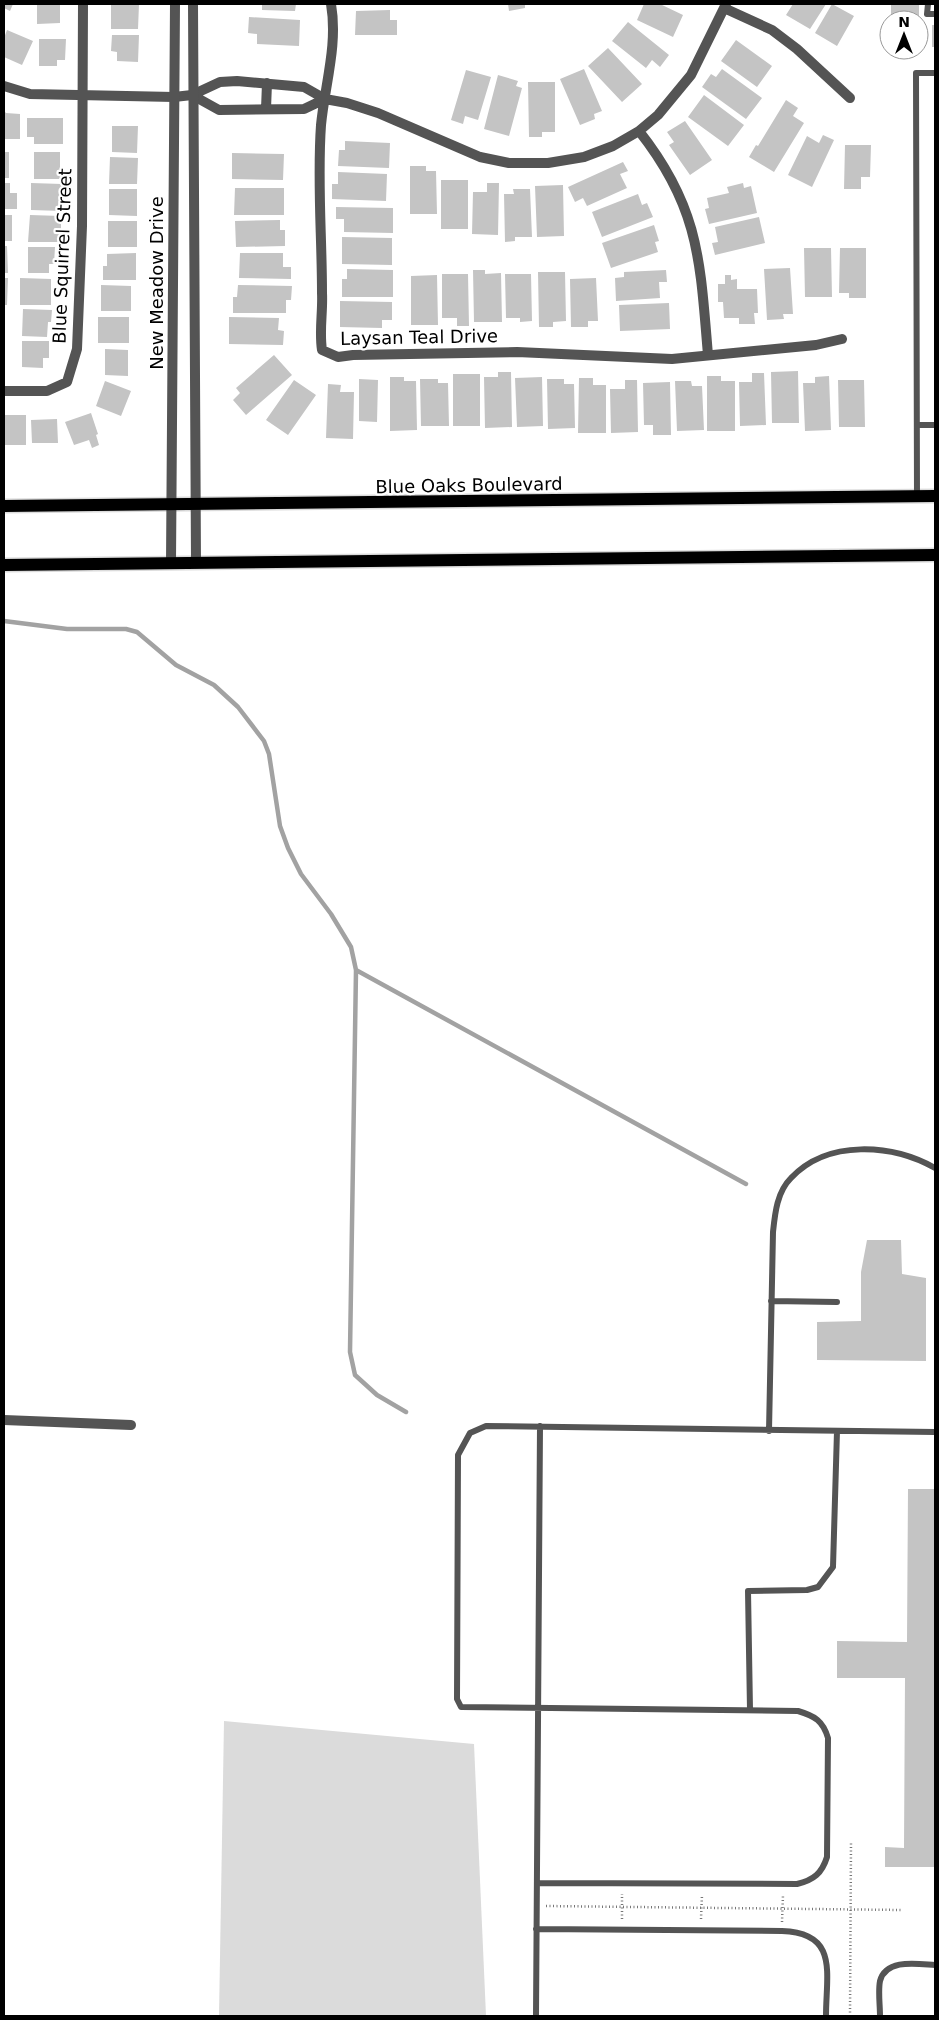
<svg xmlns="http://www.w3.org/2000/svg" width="939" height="2020" font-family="'DejaVu Sans',sans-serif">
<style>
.green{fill:#dbdbdb}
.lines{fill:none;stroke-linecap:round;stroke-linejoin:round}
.stream{stroke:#a2a2a2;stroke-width:4.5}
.building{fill:#c4c4c4}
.primary-casing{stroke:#dbdbdb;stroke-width:15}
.path{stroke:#767676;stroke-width:2.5;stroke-dasharray:1 2.5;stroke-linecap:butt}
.service{stroke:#545454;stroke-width:6}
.minor{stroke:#545454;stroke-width:10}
.tertiary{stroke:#545454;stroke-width:10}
.primary{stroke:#000;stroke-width:12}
.labels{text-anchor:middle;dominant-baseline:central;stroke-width:4.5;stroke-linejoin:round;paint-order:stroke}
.street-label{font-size:18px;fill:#000;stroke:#fff}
</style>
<rect width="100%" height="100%" fill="#fff"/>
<path class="green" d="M224 1721 474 1744 486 2016H219Z"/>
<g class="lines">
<path class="stream" d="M4 621 67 629H126L137 632 176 665 214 685 238 707 264 741 269 754 280 826 288 848 301 874 331 914 351 947 356 970 350 1352 355 1375 377 1395 406 1412
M356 970 746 1184"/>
</g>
<path class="building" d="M4 4H13L10 11 4 8Z
M37 4H60V23L37 24Z
M111 4H139L138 29H111Z
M262 4H296L295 11 262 10Z
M508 4H525V8L509 11Z
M644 4H660L683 15 673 37 637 20Z
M793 4H826L810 29 786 15Z
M832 4 854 16 837 46 815 33Z
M891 4H919V20H891Z
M390 10V20H397V35H355L356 11Z
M249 17 300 20 299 46 257 44V34L248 33Z
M628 22 669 55 660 67 652 60 646 68 612 41Z
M932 25H935V47H932Z
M7 30 33 41 22 65 4 57V38Z
M112 35H139L138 62 117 61V52L111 51Z
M39 39H66L65 60H57V66H39Z
M736 40 772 66 757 87 721 61Z
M608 48 642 84 622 102 588 66Z
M584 69 602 111 594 114 595 119 580 125 560 79Z
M722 69 762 98 746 119 702 87 711 74 716 77Z
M466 70 491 77 478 120 465 116 463 124 451 120Z
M498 75 518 81 516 86 522 88 509 136 484 129Z
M528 82H555V132H542V137H529Z
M704 95 744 125 728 146 688 117Z
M786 100 798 108 793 116 804 123 774 172 749 157 756 145 758 146Z
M4 111 6 113 20 114V139H4Z
M27 118H63V144H34V137H27Z
M685 121 712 160 690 175 669 145 674 142 667 132Z
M112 126H138L137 153 112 152Z
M823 135 834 140 812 187 788 175 807 136 819 143Z
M345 141 390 143 389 168 338 166 339 150H345Z
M845 145H871L870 177H861V189H844Z
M4 152H9V178H4Z
M34 152H60V167H64V179H34Z
M232 153 284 154 283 180 232 179Z
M110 157 138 158 137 184H109Z
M623 162 628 171 620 174 627 188 587 206 583 198 575 202 568 187Z
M410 166H426V171H436L437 214H410Z
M338 172 387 174 386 201 332 199V184H338Z
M441 180H468V229H441Z
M4 183H10V193H17V209H4Z
M31 183 62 184V211L31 210Z
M487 183H499L498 235 472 234 473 192H487Z
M743 183 744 188 751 186 757 213 709 224 705 209 709 208 707 198 729 193 727 187Z
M563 185 564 236 537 237 535 186Z
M235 188H284V215H234Z
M109 189H137V216L109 215Z
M513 189H530L532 237H515V241L505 242 504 194H514Z
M638 194 642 205 647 203 653 217 602 237 592 212Z
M336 207 393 208V233L344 232V219H336Z
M4 215H12V241H4Z
M30 215 61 216V242H28Z
M759 217 765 243 715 255 712 243 718 242 715 227Z
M280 220V230H285V246L236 247 235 221Z
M108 221H137V247H108Z
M654 225 659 241 655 242 658 252 611 268 602 243Z
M342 237 392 238V265L342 264Z
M4 246H7L8 273H4Z
M28 247H55L54 264H49V273H28Z
M804 248H831L832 297H805Z
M840 248H866V298H849V293H839Z
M136 253V280H103V266H107V254Z
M240 253H283V267H291V279L239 278Z
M790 268 793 314H783L784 319 767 320 764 269Z
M347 269 393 270V297H342V279H347Z
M473 270H485V274L501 273 502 322H474Z
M666 270 667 282H659L660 298 616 301 615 278 624 277V272Z
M538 272H565L566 321 553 322V327H539Z
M442 274H468L469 326H457V318H442Z
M505 274H531L532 321 520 322V318H506Z
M437 275 438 325H411V276Z
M725 275H731V280L737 279V289H757L758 313H754L755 324H739V318H724L723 302H718V284H725Z
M4 278H8L7 305H4Z
M20 278 51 279V305H20Z
M596 278 598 321H588V327H571L570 279Z
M101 285 131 286V311H101Z
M238 285 292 286 291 300H286V313H233V297H237Z
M340 301 392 302V320H382V328L340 327Z
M669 303 670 329 620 331 619 305Z
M23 309 52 310 51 322H48L47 337 22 336Z
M98 317H129V343H98Z
M229 317 279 318 278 330 284 331 283 345 229 344Z
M22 341H49V358H43V368L22 367Z
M105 349 128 350V376L105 375Z
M274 355 292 375 246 415 233 400 240 393 236 388Z
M798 371 799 423H772L771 372Z
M498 372H511L512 427 485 428 484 377H498Z
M752 373H764L766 425 740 426 739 382H752Z
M453 374H480V426H453Z
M707 376H721V381H735V431H707Z
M829 376 831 430 805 431 803 383H815V377Z
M390 377H404V381H416L417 430 390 431Z
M542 377 543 426 517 427 515 378Z
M579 378H593V385H606V433H578Z
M359 379 378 380 377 422 359 421Z
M420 379H438V383H448L449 426H421Z
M547 379H564V384H574L575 428 548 429Z
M294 380 316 395 288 435 266 420Z
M625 380H637L638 432 611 433 610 389H625Z
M838 380H864L865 427H839Z
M105 381 131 391 121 416 96 406Z
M675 381H691L692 386H702L704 430 677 431Z
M670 382 671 435H653V425H644L643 383Z
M328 384 341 385 340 392H354L353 439 326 438Z
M91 413 98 434 96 435 99 445 92 448 89 440 74 445 65 422Z
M4 415H26V445H4Z
M57 419 58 443H32L31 420Z
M867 1240H901L902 1274 926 1278V1361L817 1360V1322L861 1321V1272Z
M908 1489H935V1867H885V1847L904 1848 905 1678H837V1641L907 1642Z"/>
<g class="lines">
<g class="primary-casing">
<path id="primary" d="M4 506 935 496
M4 565 935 555"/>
</g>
<path class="path" d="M546 1906 902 1910
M622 1919V1894
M701 1919 702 1895
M782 1922 783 1895
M850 2016 851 1843"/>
<path class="service" d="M928 4 927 14H935
M917 425H935
M917 496 916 73H935
M771 1301 837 1302
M769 1431 773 1232C775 1213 777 1192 791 1178 828 1139 892 1144 935 1168
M750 1710 748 1591 807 1590 818 1587 833 1567 837 1431
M537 1883 797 1884C814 1880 822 1873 827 1857L828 1738C823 1721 815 1716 798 1711L461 1707 457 1699 458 1455 470 1433 486 1426 935 1432
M536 1929 782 1931C839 1933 826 1973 826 2016
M536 2016 540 1426
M880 2016C880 2005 878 1991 880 1981 886 1958 918 1964 935 1965"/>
<path class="minor" d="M331 4C338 45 325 84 321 125 317 181 322 236 322 293 323 312 319 331 322 350L338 357 353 355 517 352 672 359 816 345 842 339
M724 8 772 30 797 49 850 98
M4 86 30 94 174 97 192 95 220 82 237 81 304 87 325 99 347 103 378 113 480 157 509 163H548L584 157 613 146 639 131 658 115 691 75 726 4
M192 95 219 110 304 109 325 99
M266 109 267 83
M639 131C700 208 700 262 708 355
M4 391H47L67 382 77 349 82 226 83 4"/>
<path class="tertiary" d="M193 4 196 563
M171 563 175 4
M4 1420 131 1425"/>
<use href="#primary" class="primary"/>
</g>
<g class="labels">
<g class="street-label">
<text transform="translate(62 256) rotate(-88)">Blue Squirrel Street</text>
<text transform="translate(156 283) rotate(-90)">New Meadow Drive</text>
<text transform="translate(419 337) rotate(-1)">Laysan Teal Drive</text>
<text transform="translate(469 485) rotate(-1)">Blue Oaks Boulevard</text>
</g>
</g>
<rect width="939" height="2020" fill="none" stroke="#000000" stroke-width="10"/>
<g transform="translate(904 35)"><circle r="24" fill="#ffffff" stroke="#999999"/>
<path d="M0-4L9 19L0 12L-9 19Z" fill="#000000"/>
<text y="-8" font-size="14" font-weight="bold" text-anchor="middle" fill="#000000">N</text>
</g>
</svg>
